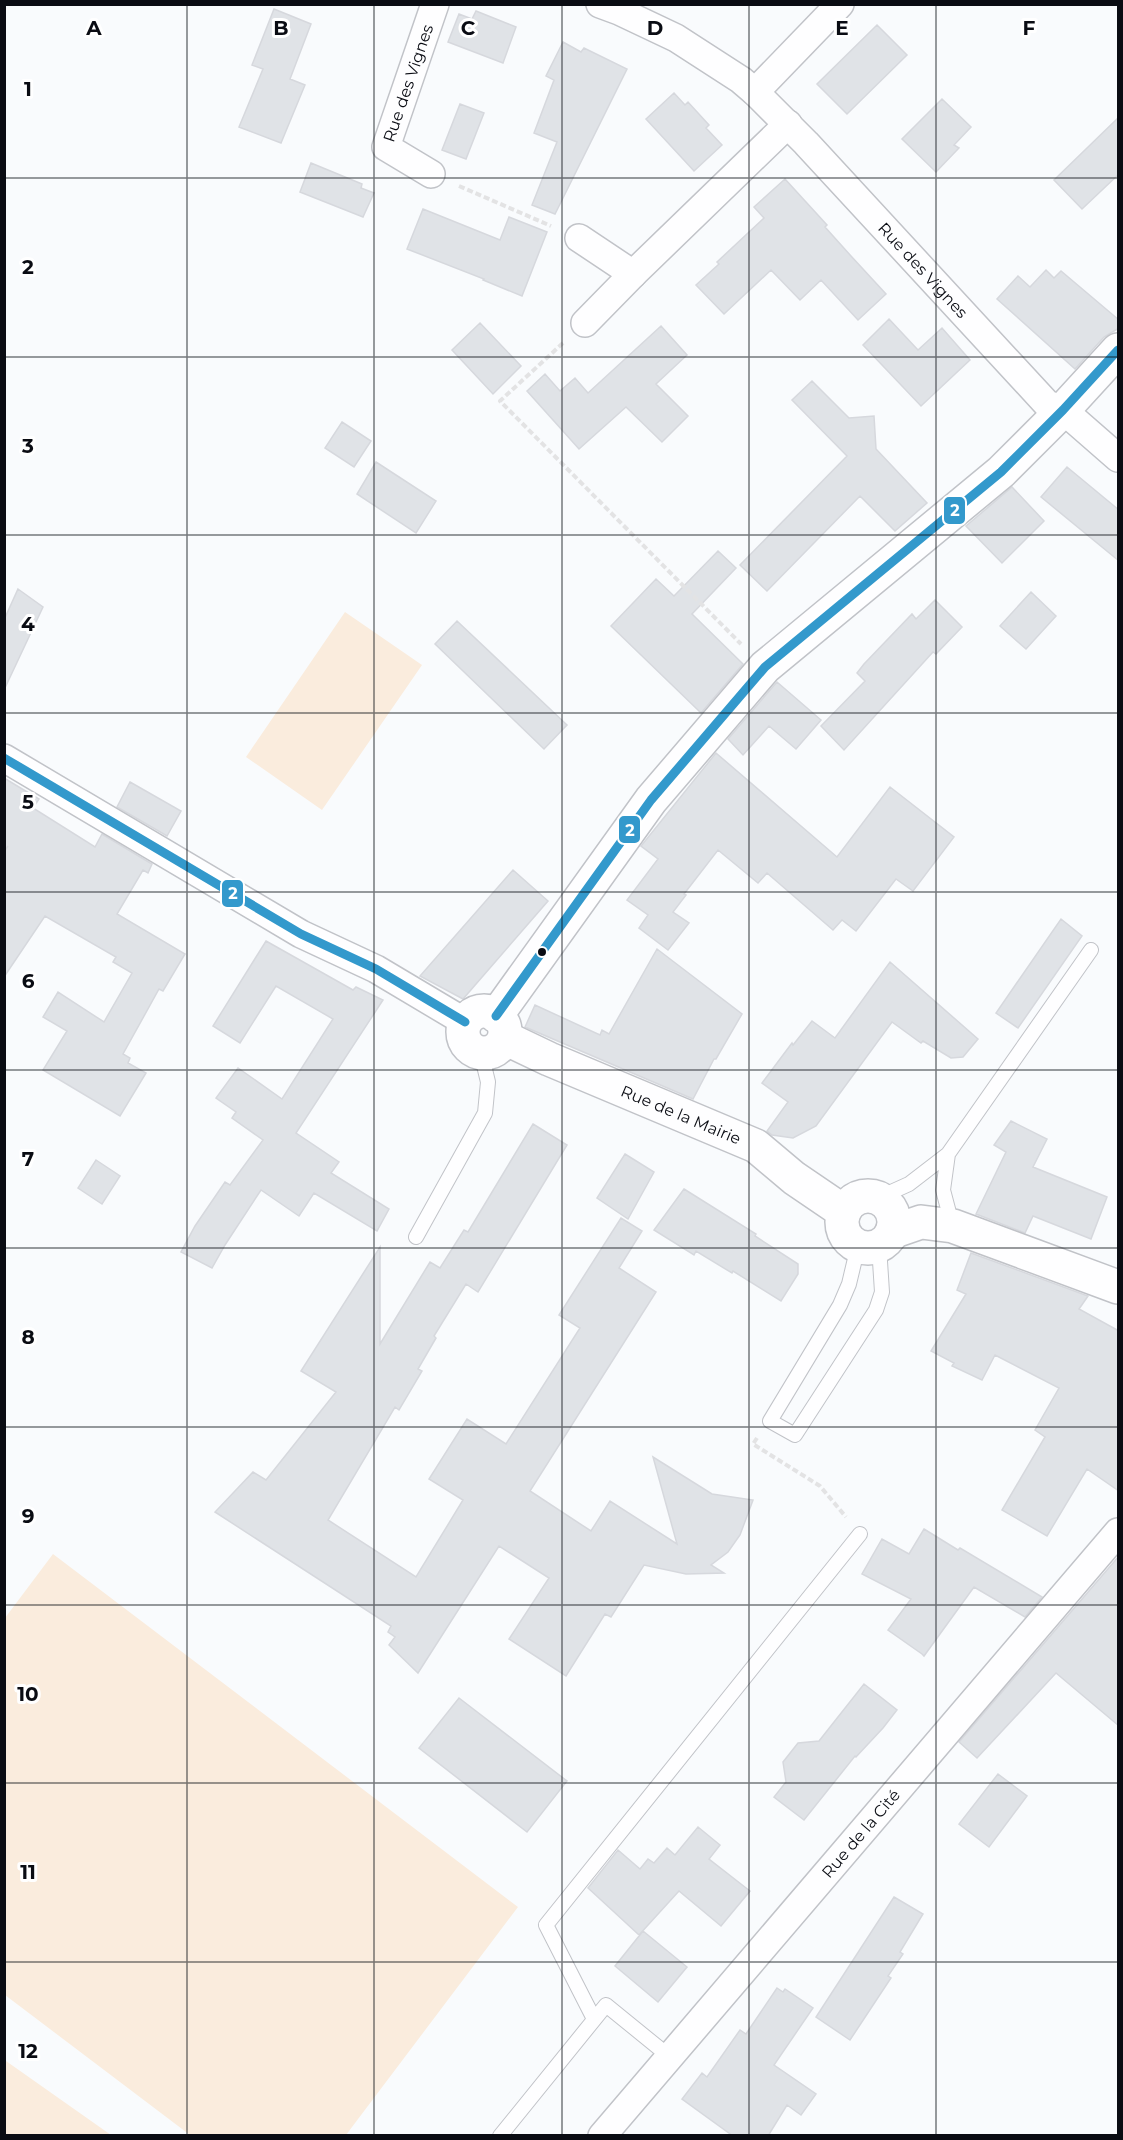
<svg xmlns="http://www.w3.org/2000/svg" width="1123" height="2140" font-family="Montserrat,sans-serif">
<style>
.green{fill:#faecdd}
.building{fill:#e0e3e7;stroke:#d6d8dd;stroke-width:1.5}
.lines{fill:none;stroke-linecap:round;stroke-linejoin:round}
.service-casing{stroke:#c1c3c8;stroke-width:16}
.minor-casing{stroke:#c1c3c8;stroke-width:30}
.tertiary-casing{stroke:#c1c3c8;stroke-width:36}
.path{stroke:#e3e3e4;stroke-width:4;stroke-dasharray:6 3;stroke-linecap:butt}
.service{stroke:#fefeff;stroke-width:14}
.minor{stroke:#fefeff;stroke-width:27}
.tertiary{stroke:#fefeff;stroke-width:33}
.bus-1-casing{stroke:#fff;stroke-width:14}
.bus-1{stroke:#39c;stroke-width:9}
.grid{fill:none;stroke:#0a0c13;stroke-width:1.5;stroke-opacity:0.55}
.bus-dot{fill:#0a0c13;stroke:#fff;stroke-width:2}
.labels{text-anchor:middle;dominant-baseline:central;stroke-width:6;stroke-linejoin:round;paint-order:stroke}
.street-label{font-size:16px;fill:#0a0c13;stroke:#fff}
.grid-label{font-size:20px;text-anchor:middle;font-weight:bold;fill:#0a0c13;stroke:#fff;stroke-width:6;stroke-linejoin:round;paint-order:stroke}
.line-badge{stroke:#fff;stroke-width:2}
.badge-label{font-size:16px;text-anchor:middle;font-weight:bold;fill:#fff}
</style>
<rect width="100%" height="100%" fill="#f9fbfd"/>
<path class="green" d="M345 612 422 665 322 810 246 757Z
M53 1554 518 1907 346 2135H190L5 1995V1618Z
M6 2061 111 2135H5L4 2064Z"/>
<path class="building" d="M274 9 311 24 290 79 305 85 281 143 239 127 263 69 252 65Z
M476 11 516 27 503 63 448 42 459 14 472 19Z
M877 25 907 55 847 114 817 84Z
M563 42 581 52 584 48 627 69 555 214 532 205 557 142 534 133 554 80 546 76Z
M674 93 685 105 688 102 709 125 706 128 722 145 694 171 646 119Z
M942 99 971 127 954 145 959 148 936 172 902 139Z
M460 104 484 113 466 159 442 150Z
M1119 117V174L1082 209 1054 180Z
M311 163 362 184 361 188 374 193 363 217 300 192Z
M785 179 827 225 825 227 851 256 886 294 858 320 821 280 800 300 771 270 724 314 696 285 719 264 717 262 764 218 754 207Z
M423 209 500 240 509 217 547 232 522 296 483 280 484 279 407 249Z
M1046 270 1054 278 1061 271 1119 320V328L1104 337 1075 369 997 299 1018 276 1030 287Z
M889 319 918 350 942 328 970 360 921 406 863 345Z
M480 323 521 366 493 394 452 350Z
M661 326 687 355 656 384 688 416 662 442 626 407 579 449 527 391 545 374 560 391 575 378 588 393Z
M812 381 849 418 874 416 876 449 927 503 895 531 860 496 767 591 740 565 847 456 792 400Z
M342 422 371 441 354 467 325 448Z
M376 462 436 501 416 533 357 494Z
M1067 467 1119 510V561L1041 497Z
M1012 487 1044 521 1002 563 966 526Z
M718 551 736 568 692 614 743 664 701 713 611 626 656 579 674 596Z
M18 589 43 607 4 690V620Z
M1031 592 1056 616 1026 649 1000 626Z
M935 600 962 627 936 654 933 652 844 750 821 726 865 681 857 673 864 664 912 614 916 619Z
M457 621 567 725 544 749 435 644Z
M777 682 821 720 796 749 769 726 743 755 728 739Z
M716 753 837 857 890 787 954 837 913 891 896 879 856 931 842 920 833 930 767 873 758 883 718 850 684 894 686 895 673 912 689 923 668 950 639 928 648 915 627 900 658 859 641 846Z
M4 778 39 799 33 808 95 847 102 834 152 864 148 873 143 870 117 914 185 954 163 991 159 989 123 1054 130 1058 128 1063 146 1073 120 1116 43 1070 67 1031 43 1017 58 992 104 1022 132 973 113 962 116 957 45 916 4 977V852L8 846 4 852Z
M130 782 181 811 167 836 117 807Z
M513 870 548 901 463 999 420 976Z
M1061 919 1082 936 1018 1028 996 1013Z
M266 941 353 990 356 987 383 1000 296 1133 339 1162 331 1173 389 1209 377 1231 314 1193 299 1216 261 1190 225 1245 212 1268 181 1252 195 1226 225 1182 230 1185 263 1140 232 1118 236 1112 216 1098 238 1068 282 1099 333 1019 276 986 240 1043 213 1026Z
M657 949 742 1014 716 1059H714L693 1099 525 1027 535 1005 600 1035 602 1030 609 1034Z
M890 962 978 1039 963 1057 951 1058 923 1041 921 1043 892 1022 816 1126 793 1138 772 1135 767 1131 788 1102 762 1083 792 1043 793 1045 812 1021 835 1038Z
M1011 1121 1047 1139 1033 1167 1107 1197 1091 1239 1033 1216 1025 1233 976 1214 1006 1152 994 1145Z
M533 1124 567 1145 478 1292 466 1284 434 1336 436 1338 418 1369 422 1371 399 1410 395 1407 328 1520 416 1577 463 1500 429 1479 467 1419 506 1444 580 1328 559 1315 621 1218 642 1231 619 1268 656 1292 530 1491 591 1531 610 1501 677 1544 653 1457 712 1494 753 1500 740 1535 728 1552 711 1565 724 1573 686 1574 644 1565 611 1617 605 1614 566 1676 509 1639 549 1578 499 1546 418 1673 389 1645 395 1637 388 1632 391 1626 215 1512 253 1472 266 1480 336 1392 301 1371 380 1247V1344L430 1262 440 1268 464 1230 468 1232Z
M625 1154 654 1172 628 1219 597 1198Z
M96 1160 120 1176 102 1204 78 1188Z
M684 1189 756 1234 755 1236 798 1264V1274L781 1301 733 1271 732 1273 696 1251 694 1255 654 1230Z
M971 1253 1088 1296 1079 1309 1119 1331V1491L1087 1469 1047 1536 1002 1510 1045 1437 1035 1430 1059 1388 995 1355 982 1380 952 1366 954 1363 931 1351 966 1294 957 1290Z
M924 1529 958 1550 960 1548 1042 1597 1025 1617 974 1587 924 1656 922 1654 888 1630 911 1599 862 1574 882 1539 909 1554Z
M1119 1556V1726L1056 1673 977 1758 959 1742Z
M864 1684 897 1710 883 1728 856 1757 855 1756 804 1820 774 1797 786 1782 783 1762 798 1743 819 1741Z
M459 1698 567 1781 527 1832 419 1748Z
M998 1774 1027 1796 989 1847 959 1824Z
M698 1827 720 1845 709 1859 750 1891 721 1926 679 1891 639 1935 588 1888 618 1850 640 1869 648 1859 654 1863 667 1848 675 1855Z
M894 1897 923 1914 900 1952 903 1954 888 1976 891 1978 850 2040 816 2017Z
M643 1931 687 1967 658 2002 615 1966Z
M777 1988 783 1992 785 1989 813 2008 774 2065 816 2094 801 2115 787 2105 768 2136H733L682 2099 702 2073 707 2077 740 2030 746 2034Z"/>
<g class="lines">
<g class="service-casing">
<path id="service" d="M948 1154 1091 950
M878 1198 909 1184 948 1154 943 1190 952 1224
M416 1237 485 1113 488 1082 481 1053
M858 1246 849 1284 840 1305 770 1421 795 1435 876 1310 882 1292 879 1246
M594 2019 546 1925 860 1534
M500 2136 606 2005 670 2057"/>
</g>
<g class="minor-casing">
<g id="minor">
<path id="s1" d="M600 4 619 11 676 38 741 80 755 92 806 143 1047 404 1063 410 1118 458"/>
<path d="M755 92 840 4"/>
<path id="s2" d="M431 174 386 147 435 4"/>
<path d="M579 238 633 274"/>
<path d="M585 323 633 274 788 124"/>
<path d="M4 758 301 934 376 969 465 1022"/>
<path id="s3" d="M602 2136 1118 1532"/>
</g>
</g>
<g class="tertiary-casing">
<g id="tertiary">
<circle cx="484" cy="1032" r="21"/>
<path d="M496 1016 651 800 765 667 1001 472 1063 410 1118 350"/>
<path id="s4" d="M505 1038 549 1059 756 1146 794 1178 844 1212"/>
<circle cx="868" cy="1222" r="26"/>
<path d="M892 1232 921 1222 953 1226 1118 1287"/>
</g>
</g>
<path class="path" d="M459 186 551 226
M563 343 500 401 741 644
M757 1438 753 1444 820 1486 846 1517"/>
<use href="#service" class="service"/>
<use href="#minor" class="minor"/>
<use href="#tertiary" class="tertiary"/>
<g class="bus-1-casing">
<path id="bus-1" d="M4 758 301 934 376 969 465 1022
M496 1016 651 800 765 667 1001 472 1063 410 1118 350"/>
</g>
<use href="#bus-1" class="bus-1"/>
</g>
<path class="grid" d="M187 4V2136M374 4V2136M562 4V2136M749 4V2136M936 4V2136M4 178H1118M4 357H1118M4 535H1118M4 713H1118M4 892H1118M4 1070H1118M4 1248H1118M4 1427H1118M4 1605H1118M4 1783H1118M4 1962H1118"/>
<circle class="bus-dot" cx="542" cy="952" r="5"/>
<g class="labels">
<g class="street-label">
<text stroke="none"><textPath href="#s2" startOffset="120">Rue des Vignes</textPath></text>
<text stroke="none"><textPath href="#s1" startOffset="424">Rue des Vignes</textPath></text>
<text stroke="none"><textPath href="#s4" startOffset="192">Rue de la Mairie</textPath></text>
<text stroke="none"><textPath href="#s3" startOffset="398">Rue de la Cité</textPath></text>
</g>
</g>
<g class="grid-label">
<text x="94" y="35">A</text>
<text x="281" y="35">B</text>
<text x="468" y="35">C</text>
<text x="655" y="35">D</text>
<text x="842" y="35">E</text>
<text x="1029" y="35">F</text>
<text x="28" y="96">1</text>
<text x="28" y="274">2</text>
<text x="28" y="453">3</text>
<text x="28" y="631">4</text>
<text x="28" y="809">5</text>
<text x="28" y="988">6</text>
<text x="28" y="1166">7</text>
<text x="28" y="1344">8</text>
<text x="28" y="1523">9</text>
<text x="28" y="1701">10</text>
<text x="28" y="1879">11</text>
<text x="28" y="2058">12</text>
</g>
<g class="line-badge">
<rect x="943" y="496" width="23" height="29" rx="6" fill="#39c"/>
<rect x="618" y="815" width="23" height="29" rx="6" fill="#39c"/>
<rect x="221" y="879" width="23" height="29" rx="6" fill="#39c"/>
</g>
<g class="badge-label">
<text x="955" y="516">2</text>
<text x="630" y="836">2</text>
<text x="233" y="899">2</text>
</g>
<rect width="1123" height="2140" fill="none" stroke="#0a0c13" stroke-width="12"/>
</svg>
